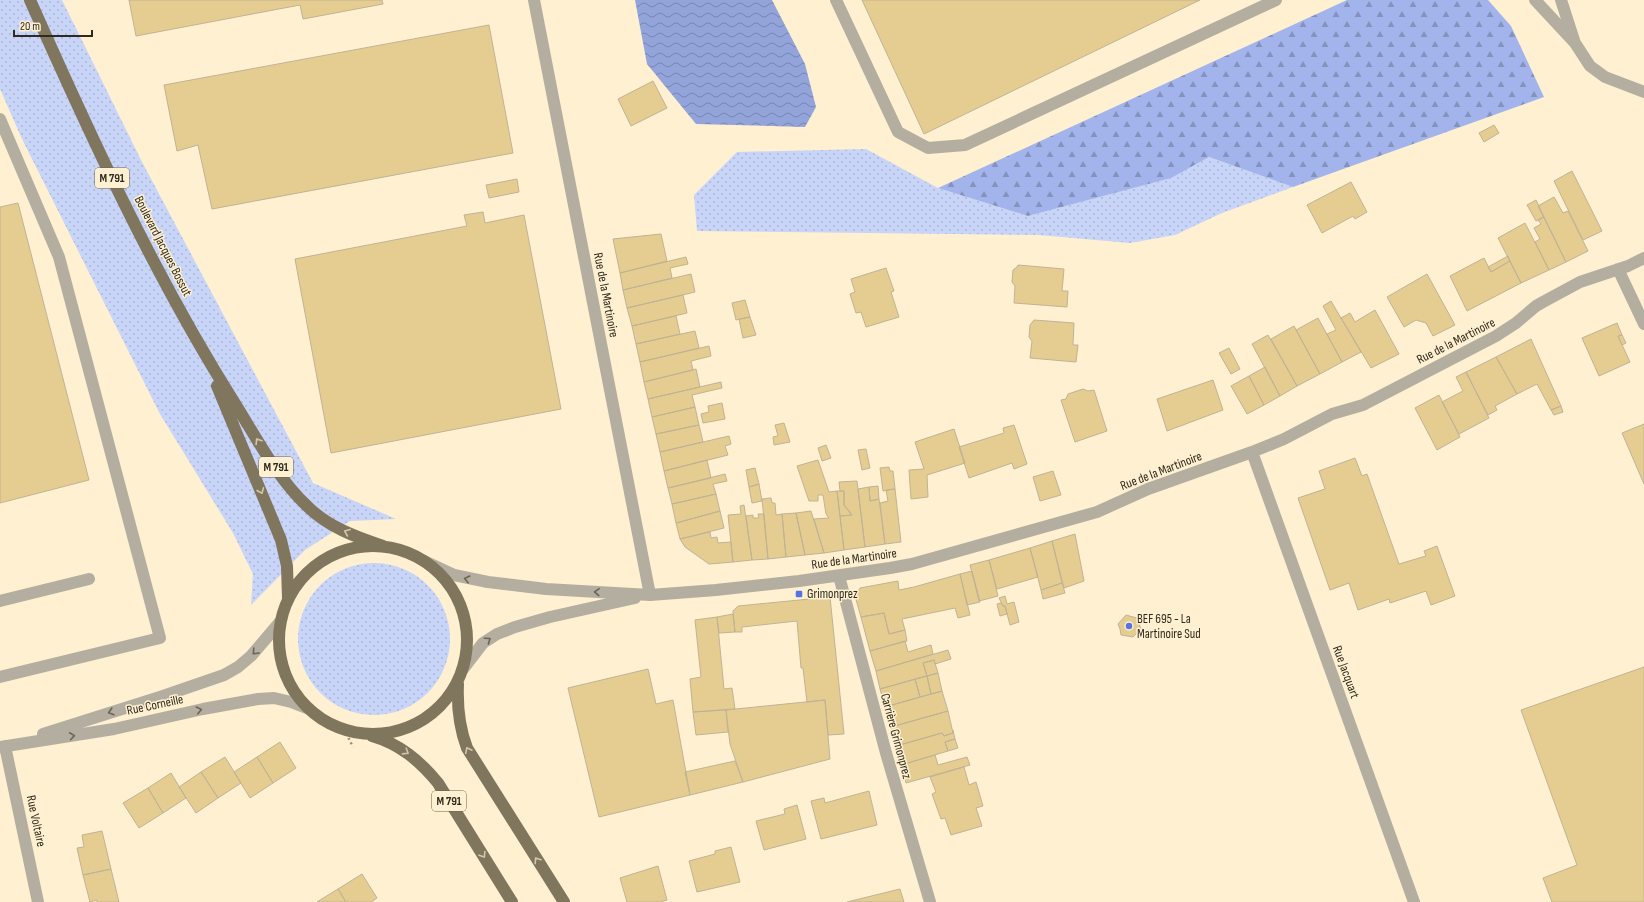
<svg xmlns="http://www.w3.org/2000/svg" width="1644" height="902" font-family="'Sofia Sans Condensed',sans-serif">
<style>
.grass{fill:url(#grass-dots)}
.forest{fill:url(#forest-firs)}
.water{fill:url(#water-waves)}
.building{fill:#e5cd92;stroke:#c0b394}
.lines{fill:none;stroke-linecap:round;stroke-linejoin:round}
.path{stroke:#9b927b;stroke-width:2.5;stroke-dasharray:2 3;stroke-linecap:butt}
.minor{stroke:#b4aea1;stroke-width:12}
.major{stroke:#80765e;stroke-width:12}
.oneway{stroke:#d2c5a8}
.oneway2{stroke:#6b6559}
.poi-dot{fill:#5672e7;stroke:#fef0d0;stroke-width:1.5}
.labels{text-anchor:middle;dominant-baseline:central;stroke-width:3;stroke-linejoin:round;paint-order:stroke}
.shield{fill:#fef0d0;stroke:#6d6553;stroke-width:1}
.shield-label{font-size:12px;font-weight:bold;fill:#2f2a1e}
.street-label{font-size:13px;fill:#2f2a1e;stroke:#fef0d0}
.poi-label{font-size:13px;fill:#2f2a1e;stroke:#fef0d0;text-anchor:start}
</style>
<defs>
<pattern id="grass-dots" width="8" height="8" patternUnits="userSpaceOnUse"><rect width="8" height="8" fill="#c8d4f8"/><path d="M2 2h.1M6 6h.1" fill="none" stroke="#acb6d4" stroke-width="1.8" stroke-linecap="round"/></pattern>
<pattern id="forest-firs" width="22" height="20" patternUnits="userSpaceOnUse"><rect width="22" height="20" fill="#a2b4eb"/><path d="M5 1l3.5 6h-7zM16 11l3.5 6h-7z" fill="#8493be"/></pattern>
<pattern id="water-waves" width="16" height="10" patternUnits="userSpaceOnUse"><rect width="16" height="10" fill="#93a4da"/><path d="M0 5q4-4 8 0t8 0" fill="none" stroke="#7886b0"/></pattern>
</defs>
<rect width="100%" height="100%" fill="#fef0d0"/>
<path class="grass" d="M0 0H62L142 162 313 483 396 519 350 521 305 550 251 605 253 574 233 533 160 414 22 139 0 89Z
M866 149 938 188 1028 216 1170 178 1209 157 1293 187 1222 213 1175 235 1130 243 1039 235 697 231 694 195 737 152Z
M298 639a76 76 0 1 1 152 0a76 76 0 1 1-152 0Z"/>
<path class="forest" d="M1347 0H1488L1511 26 1544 97 1293 187 1209 157 1171 178 1028 216 938 188Z"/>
<path class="water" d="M635 0H772L805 64 816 107 805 127 696 124 647 64Z"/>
<path class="building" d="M129 0H382L383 4 303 19 300 5 136 36Z
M862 0H1200L924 134Z
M489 25 513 153 212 209 198 145 177 151 164 85Z
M653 81 667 108 631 126 618 99Z
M1494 125 1499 133 1484 142 1479 133Z
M1572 171 1602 231 1583 240 1554 181Z
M517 179 519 192 489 198 486 185Z
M1351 182 1367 212 1355 219 1353 216 1322 233 1307 205Z
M1554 197 1563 213 1568 211 1588 251 1566 262 1538 206Z
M1536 200 1544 217 1536 221 1527 205Z
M18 203 89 480 0 503V207Z
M483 212 485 223 524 215 561 409 331 453 295 259 467 226 464 215Z
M1544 217 1566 262 1549 270 1535 242 1540 239 1534 228 1541 224 1538 220Z
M1525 223 1549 270 1521 283 1498 238Z
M661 234 667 261 620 273 613 239Z
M1508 256 1510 261 1491 272 1488 267Z
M686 257 688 264 670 268 672 278 623 290 620 273Z
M1484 258 1491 272 1510 261 1521 283 1467 311 1450 276Z
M1018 265 1064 269 1062 291H1068L1067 307 1014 303 1015 286 1012 282 1013 270 1017 267Z
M886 268 894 291 891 292 899 317 866 327 861 312 856 313 850 294 855 292 851 279Z
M691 274 695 292 627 308 623 290Z
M1427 274 1455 325 1433 336 1426 323 1416 320 1404 327 1387 297Z
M683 295 687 313 632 326 627 308Z
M745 300 750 317 736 320 732 303Z
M1331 301 1361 352 1342 362 1327 334 1336 330 1323 306Z
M1375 310 1399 354 1371 368 1341 318 1350 313 1355 322Z
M676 316 680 334 636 344 632 326Z
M750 317 756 335 743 338 739 319Z
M1318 318 1342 362 1320 374 1296 330Z
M1034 320 1074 323 1073 345H1078L1076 362 1030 358 1032 341 1029 337 1030 325Z
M1617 323 1622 335 1618 336 1630 362 1599 376 1582 338Z
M1294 326 1320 374 1297 386 1271 339Z
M695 331 699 348 640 362 636 344Z
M1268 335 1297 386 1280 396 1252 344Z
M1622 335 1626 343 1622 345 1618 336Z
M1531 339 1561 406 1551 410 1537 384 1517 394 1496 357Z
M709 346 711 356 691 361 693 370 644 382 640 362Z
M1229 348 1240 369 1231 374 1219 353Z
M1496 357 1517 394 1495 406 1497 410 1488 415 1466 372Z
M1265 367 1280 396 1264 405 1249 376Z
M696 369 700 387 648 399 644 382Z
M1466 372 1489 418 1459 434 1442 402 1463 391 1456 377Z
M1249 376 1264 405 1247 414 1231 386Z
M1213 380 1223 410 1167 431 1157 399Z
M721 382 722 388 692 395 695 407 652 417 648 399Z
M1083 389 1088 391 1094 390 1107 431 1075 442 1061 400 1066 399 1068 394Z
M1439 395 1460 437 1437 450 1415 408Z
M722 403 725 419 703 423 701 414 709 412 708 406Z
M1561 406 1563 412 1554 415 1551 410Z
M695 407 699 425 656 434 652 417Z
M784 423 790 442 774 445 773 437 778 436 775 425Z
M1644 424V484L1622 433Z
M699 425 703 442 660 452 656 434Z
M1014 425 1027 464 1014 469 1012 463 969 478 959 447 1004 433 1003 428Z
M954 429 965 463 927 475 928 497 911 499 909 470 924 469 915 442Z
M729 436 731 444 725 446 728 455 664 471 660 452Z
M826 445 831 458 822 461 818 448Z
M866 449 870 468 862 470 858 450Z
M1355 458 1362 476 1367 474 1399 564 1426 556 1424 551 1437 546 1455 596 1431 605 1426 591 1390 603 1389 599 1358 610 1349 583 1330 590 1298 498 1325 489 1319 471Z
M707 460 711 478 668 488 664 471Z
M818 460 829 492 837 491 844 550 824 553 814 519 829 518 826 514 823 495H818V501H809L797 466Z
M889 467 890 471H893L895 489 883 491 880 468Z
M755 468 759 484 749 487 746 470Z
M1053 471 1061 495 1040 501 1033 477Z
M725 474 727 481 713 484 716 494 672 504 668 488Z
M857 481 865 547 844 550 840 516 852 515 844 505V491H840L839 482Z
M759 484 762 501 752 503 749 487Z
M878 486 879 499 870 501 869 487Z
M869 487 870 501 879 499 885 544 865 547 858 489Z
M895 489 901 542 885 544 880 503 888 501 886 490Z
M837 491H844V505L852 515 840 516Z
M716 494 720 511 676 523 672 504Z
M771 498 772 503H775L776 515 782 514 786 557 768 559 762 499Z
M744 505 752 560 733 562 728 515 741 514 740 506Z
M720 511 724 528 680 539 676 523Z
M811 511 824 553 805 555 796 513Z
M796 513 805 555 786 557 782 514Z
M758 514H764L768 559 752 560 746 516 753 515V518H759Z
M710 532 711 538 717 537 718 543 731 542 733 562 709 564 685 547 680 539Z
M1075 534 1084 581 1064 588 1052 541Z
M1052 541 1062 583 1041 590 1030 548Z
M1030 548 1038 577 997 589 989 560Z
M989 560 998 596 979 601 970 565Z
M972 571 980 602 967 605 960 574Z
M960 574 970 615 958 618 955 608 902 619 905 630 889 634 884 613 861 617 855 596 860 588 898 581 899 590 914 587Z
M1062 583 1065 593 1043 599 1041 590Z
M1005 596 1007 604 1014 602 1019 622 1010 625 1005 606H1003L999 598Z
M830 597 844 734 828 735 825 700 807 702 803 668H801L797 621 742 627V632H735L733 611 738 606Z
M1001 603 1003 606H1005L1007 614 1000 616 997 604Z
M884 613 889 634 905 630 907 641 870 651 861 617Z
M733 614 735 632 719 633 717 617Z
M1126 615 1137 618 1141 629 1133 637 1121 635 1120 629 1118 624Z
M717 617 724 689 732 688 735 709 693 712 690 679 701 677 695 620Z
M905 641 908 652 931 645 933 654 876 671 870 651Z
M948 650 951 659 935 664 934 660 923 663 927 676 880 689 876 671Z
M934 660 938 673 927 676 923 663Z
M1644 667V902H1552L1543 878 1577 865 1521 710Z
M648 669 656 704 673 700 690 795 599 817 568 688Z
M938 673 942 691 931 694 927 676Z
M927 676 931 694 920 697 915 679Z
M915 679 920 697 885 707 880 689Z
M942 691 948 711 891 727 885 707Z
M825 700 830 759 743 782 730 744 726 710Z
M726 710 728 732 696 735 693 712Z
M948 711 953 733 944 736 942 733 896 746 891 727Z
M953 730 955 739 945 742 948 751 901 765 896 746 942 733 944 736 953 733Z
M955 739 958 748 948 751 945 742Z
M280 742 296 768 273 783 257 757Z
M935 755 938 765 967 757 970 765 906 783 901 765Z
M225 757 241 783 218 798 201 772Z
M257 757 273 783 250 798 234 772Z
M735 761 743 782 690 795 685 772Z
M964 767 969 785 976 782 983 806 976 808 982 826 951 835 945 818 941 819 932 794 936 792 930 777Z
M201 772 218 798 196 813 179 787Z
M171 773 186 798 163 813 148 788Z
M148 788 163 813 139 828 123 803Z
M869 791 877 825 821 839 811 801 824 798 825 803Z
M797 805 806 839 764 850 756 821 785 814 784 809Z
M102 831 111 869 83 875 77 848 84 847 82 835Z
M731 847 740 882 697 892 689 861 715 854V851Z
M658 866 667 900 660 902H627L620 878Z
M111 869 119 902H97V900L90 902 83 875Z
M362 874 377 898 371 902H346L338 889Z
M338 889 346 902H317Z
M900 889 904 902H847Z"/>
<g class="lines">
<path class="path" d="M344 729 353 747"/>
<path class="minor" d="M534 0 650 595
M836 0 898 132 928 148 965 145 1276 0
M1535 0 1575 43 1590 66 1605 77 1644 92
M1561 0 1574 40
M0 119 59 257 160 638 0 677
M1618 269 1644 324
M1252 452 1414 902
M424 561 454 575 488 582 546 589 650 595 716 590 799 581 890 568 912 564 1097 512 1148 489 1252 452 1284 439 1332 414 1363 405 1496 336 1516 323 1536 306 1543 302 1580 282 1628 266 1644 258
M839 576 886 753 930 902
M0 601 89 579
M463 669 483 643 497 634 515 627 550 617 635 598
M43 734 163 696 224 675 238 667 251 656 280 622
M5 746 38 902
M0 747 114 729 203 709 258 699 274 698 291 702 309 709"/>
<path class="major" d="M30 0C91 137 154 275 234 402 256 437 277 478 307 506 328 527 356 537 383 546
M217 386 281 540 287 566 288 598
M279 640a94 94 0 1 1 188 0a94 94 0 1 1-188 0Z
M458 684C457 707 459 727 467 748L564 902
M372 736C400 744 420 761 438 783L512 902"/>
</g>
<defs><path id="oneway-chevron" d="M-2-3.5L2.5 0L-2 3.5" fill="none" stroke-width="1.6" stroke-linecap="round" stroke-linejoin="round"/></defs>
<g class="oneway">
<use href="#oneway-chevron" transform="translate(258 441) rotate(-122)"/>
<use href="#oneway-chevron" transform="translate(261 491) rotate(67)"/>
<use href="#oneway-chevron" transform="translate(347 532) rotate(-157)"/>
<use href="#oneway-chevron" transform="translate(468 750) rotate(-116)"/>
<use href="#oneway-chevron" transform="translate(406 752) rotate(32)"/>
<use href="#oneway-chevron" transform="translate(483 855) rotate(58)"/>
<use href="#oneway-chevron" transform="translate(537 860) rotate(-123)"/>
</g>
<g class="oneway2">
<use href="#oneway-chevron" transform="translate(467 579) rotate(-167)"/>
<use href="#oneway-chevron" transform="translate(597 592) rotate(-177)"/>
<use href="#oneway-chevron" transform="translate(488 640) rotate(-35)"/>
<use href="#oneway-chevron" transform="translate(255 652) rotate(133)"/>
<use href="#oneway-chevron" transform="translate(199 710) rotate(-12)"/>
<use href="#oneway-chevron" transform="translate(111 712) rotate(163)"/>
<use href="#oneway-chevron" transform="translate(72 736) rotate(-8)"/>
</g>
<g class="poi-dot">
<rect x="795" y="590" width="8" height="8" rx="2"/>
<circle cx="1129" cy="626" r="4"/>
</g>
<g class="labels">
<g class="shield">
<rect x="95" y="168" width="34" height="20" rx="3"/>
<rect x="259" y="457" width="34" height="20" rx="3"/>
<rect x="432" y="791" width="34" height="20" rx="3"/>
</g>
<g class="shield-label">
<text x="112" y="178">M 791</text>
<text x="276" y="467">M 791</text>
<text x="449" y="801">M 791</text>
</g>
<g class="street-label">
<text transform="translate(163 246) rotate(63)">Boulevard Jacques Bossut</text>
<text transform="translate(606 295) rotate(79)">Rue de la Martinoire</text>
<text transform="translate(1456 341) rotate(-27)">Rue de la Martinoire</text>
<text transform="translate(1161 471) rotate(-21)">Rue de la Martinoire</text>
<text transform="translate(854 559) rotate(-8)">Rue de la Martinoire</text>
<text transform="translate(1346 672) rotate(70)">Rue Jacquart</text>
<text transform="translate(155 705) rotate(-12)">Rue Corneille</text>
<text transform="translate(896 736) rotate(75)">Carrière Grimonprez</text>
<text transform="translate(36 821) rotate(78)">Rue Voltaire</text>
</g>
<g class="poi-label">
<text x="807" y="594">Grimonprez</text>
<text x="1137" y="619">BEF 695 - La<tspan x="1137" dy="15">Martinoire Sud</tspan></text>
</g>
</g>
<path d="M14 30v6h78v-6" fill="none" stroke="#2f2a1e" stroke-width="2"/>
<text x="20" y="30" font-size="12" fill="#2f2a1e" stroke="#fef0d0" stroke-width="3" paint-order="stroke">20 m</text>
</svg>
